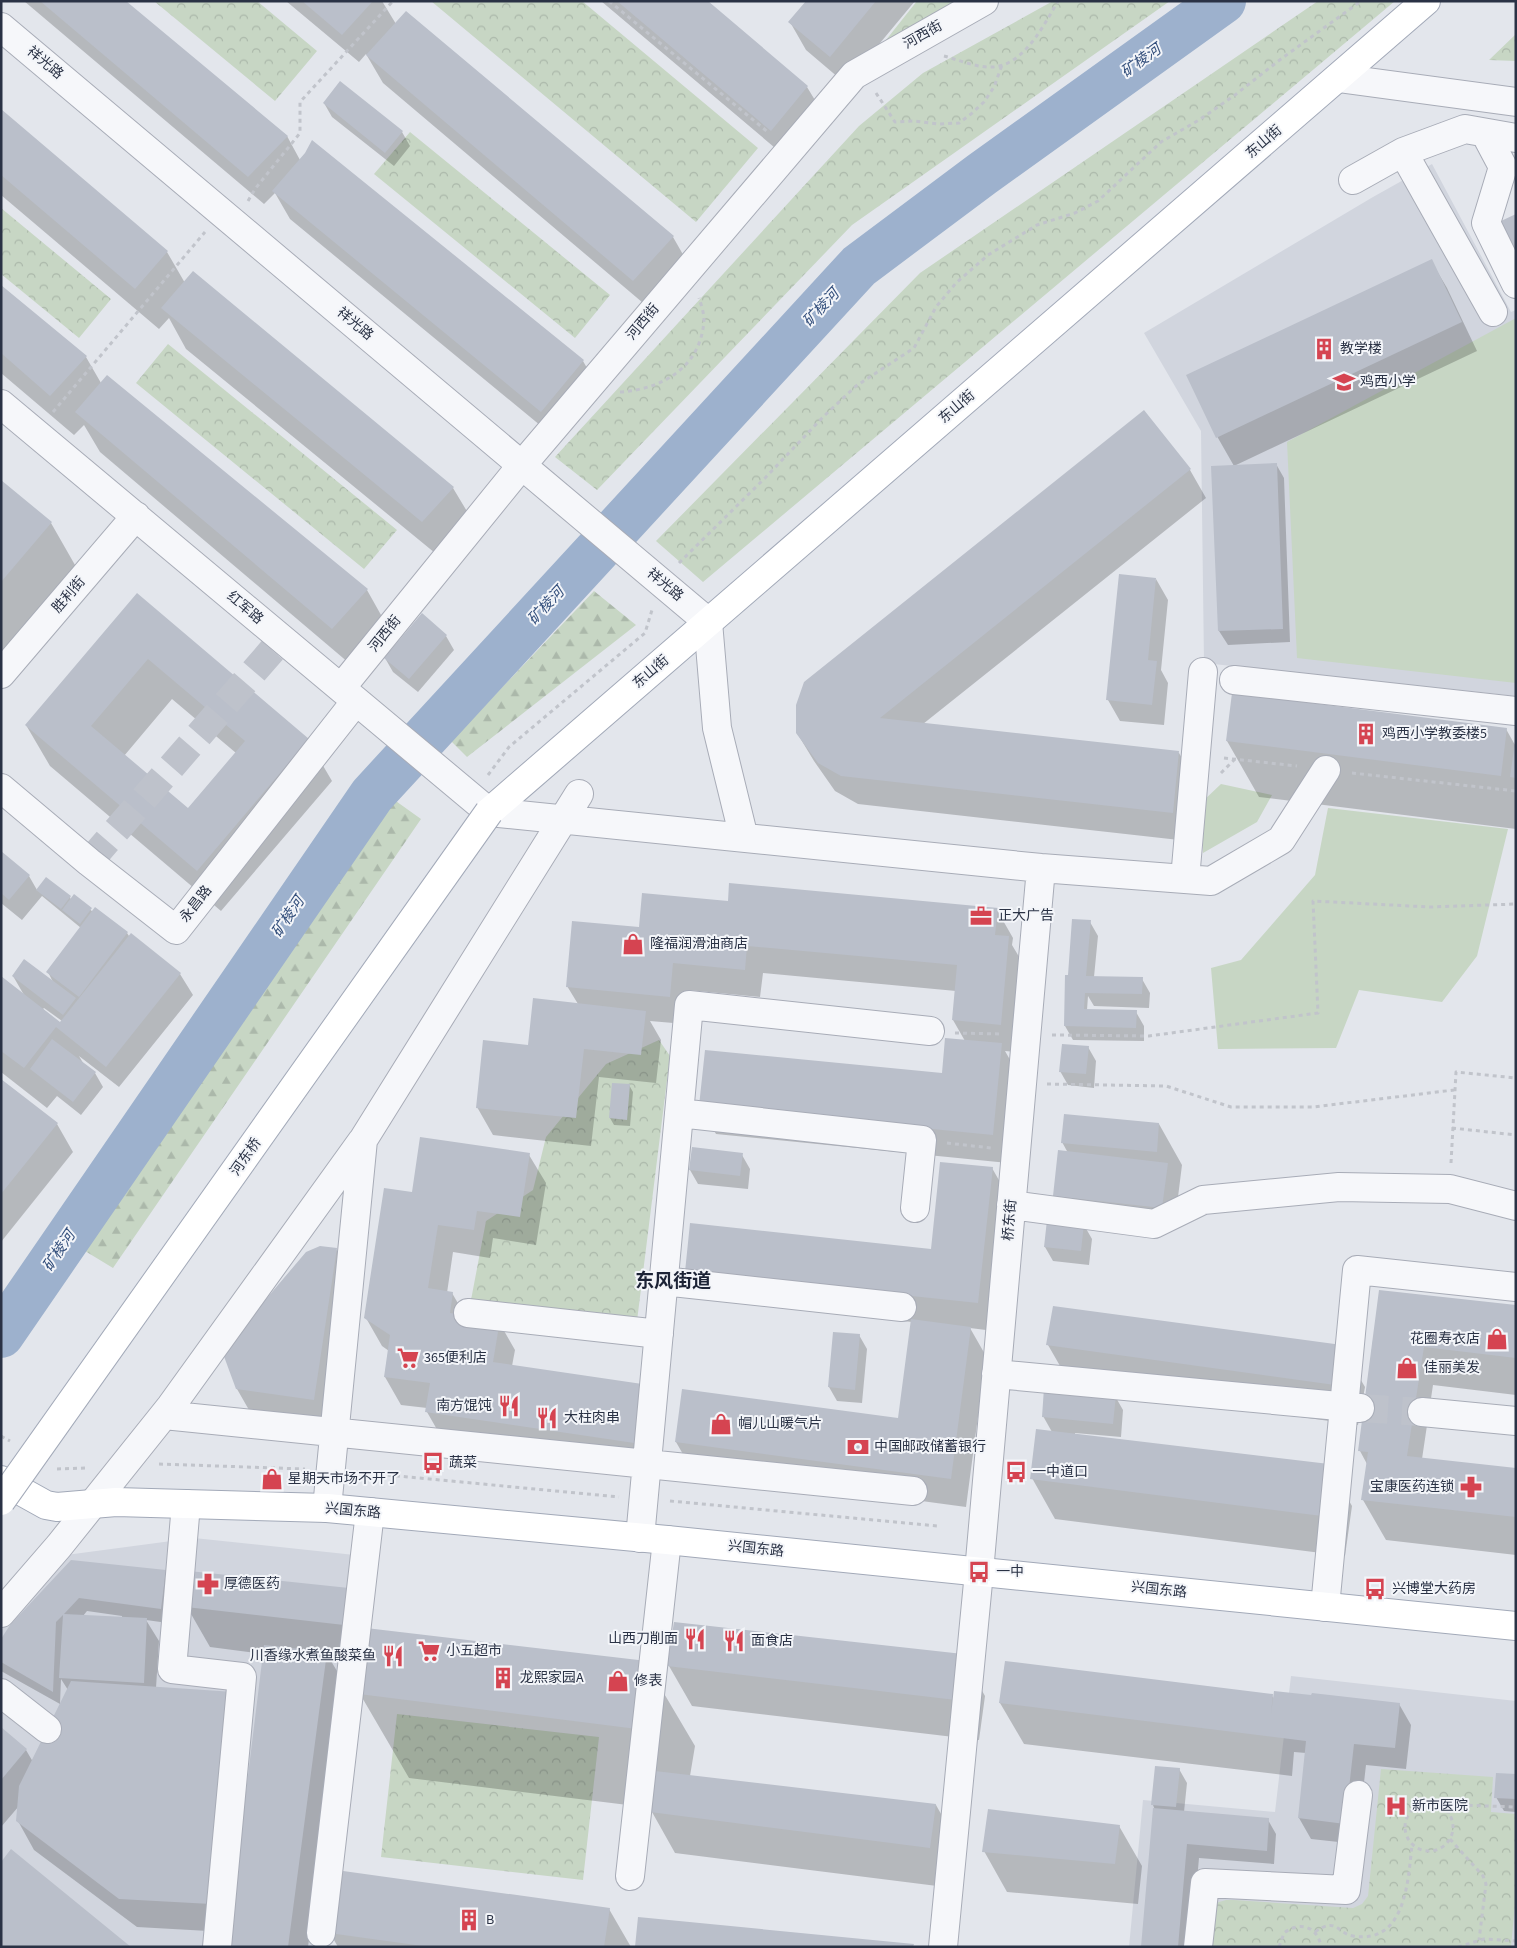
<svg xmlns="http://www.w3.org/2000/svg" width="1517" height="1948" font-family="'Source Sans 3','Noto Sans SC',sans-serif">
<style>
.built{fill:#d1d5de}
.grass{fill:#c7d6c4}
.forest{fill:url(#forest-firs)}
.park{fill:url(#park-crowns)}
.shadow{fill:#0003;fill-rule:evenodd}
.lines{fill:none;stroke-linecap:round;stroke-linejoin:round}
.river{stroke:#9db1cd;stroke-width:46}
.building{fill:#babfca;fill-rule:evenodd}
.minor-tunnel{stroke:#bec2cb;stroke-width:28;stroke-dasharray:28 14;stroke-linecap:butt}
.minor-casing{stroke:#a8acb7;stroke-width:30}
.major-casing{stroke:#a2a9b8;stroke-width:30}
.path{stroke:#c1c4cb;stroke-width:3;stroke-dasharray:4 4;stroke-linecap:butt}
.minor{stroke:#f6f7fa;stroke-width:28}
.major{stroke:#fff;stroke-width:28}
.major-bridge-casing{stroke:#a2a9b8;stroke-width:30;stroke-linecap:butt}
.major-bridge{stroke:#fff;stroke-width:28}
.labels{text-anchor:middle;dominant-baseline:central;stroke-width:4;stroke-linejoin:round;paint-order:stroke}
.street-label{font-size:14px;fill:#2a3245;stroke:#f3f5f9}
.poi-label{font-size:14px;fill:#2a3245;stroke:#f3f5f9;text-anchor:start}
.water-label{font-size:15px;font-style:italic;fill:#324e7b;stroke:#f3f5f9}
.district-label{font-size:19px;font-weight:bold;fill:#1c2336;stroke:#f3f5f9}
</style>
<defs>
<pattern id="forest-firs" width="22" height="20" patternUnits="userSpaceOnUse" patternTransform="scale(1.25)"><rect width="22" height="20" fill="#c7d6c4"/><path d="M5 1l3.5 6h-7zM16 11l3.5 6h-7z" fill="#abb8aa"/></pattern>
<pattern id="park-crowns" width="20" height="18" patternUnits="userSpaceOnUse" patternTransform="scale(1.25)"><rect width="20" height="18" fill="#c7d6c4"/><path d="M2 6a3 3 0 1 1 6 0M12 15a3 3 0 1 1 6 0" fill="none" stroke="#abb8aa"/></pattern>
</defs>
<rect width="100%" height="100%" fill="#e3e6ec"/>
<path class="built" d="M1432 164 1511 312 1516 310V696L1204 663 1201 431 1144 333 1373 197Z
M194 1538 364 1556 315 1947H1V1630L66 1555Z
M1291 1676 1516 1701V1947H1129L1143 1800 1275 1812Z"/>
<path class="grass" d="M1516 318V683L1297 658 1287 442Z
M1221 784 1272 795 1257 822 1203 853 1202 802Z
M1328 808 1508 829 1477 956 1442 1002 1359 990 1336 1048 1218 1049 1211 968 1241 960 1315 875Z"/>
<path class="forest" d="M594 591 636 625 467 757 451 741Z
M393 799 421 819 113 1268 85 1251Z"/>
<path class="park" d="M154 1H257L317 51 275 101Z
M431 1H582L758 148 696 222Z
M917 1H962L882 45Z
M1053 1H1170L852 225 597 490 555 457 859 126 923 73Z
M1318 1H1395L703 582 656 541 920 273Z
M1516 34V61L1489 60Z
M410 132 610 295 575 338 374 174Z
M1 208 111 299 79 338 1 274Z
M168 344 397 530 364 569 136 383Z
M659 1040 670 1056 637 1321 471 1300 486 1221 533 1190 546 1137 606 1064Z
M397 1714 599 1737 583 1880 381 1857Z
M1381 1769 1493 1777 1491 1812 1516 1814V1894L1511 1947H1206L1212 1904 1226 1900H1234L1353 1908 1362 1904 1368 1896Z"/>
<path class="shadow" d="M24 1H124L287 136 300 160 583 361 599 389 558 440 290 219 275 193 264 204Z
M286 1H382L396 24 673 237 689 265 649 308 383 83 366 54 359 62Z
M601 1H706L807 87 824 115 787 158Z
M807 1H915L846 84 806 50 790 22Z
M324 103 402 132 410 146 394 166 332 117Z
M1 111 167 252 185 283 453 488 477 528 446 562 186 349 169 318 159 329 1 195Z
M1431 261 1447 288 1477 351 1234 466 1218 438 1188 375Z
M1 286 86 357 101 383 367 590 390 631 356 669 100 452 84 425 74 435 1 373Z
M1144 412 1190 470 1206 498 923 724 1179 753 1195 781 1188 841 858 804 835 791 814 761 797 733Z
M1276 464 1284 478 1290 642 1228 645 1219 631Z
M1 481 51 523 83 579 1 676Z
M1156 579 1168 600 1161 670 1168 683 1164 725 1120 721 1108 700Z
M137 595 308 740 332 781 221 911 50 766 26 725ZM172 699 236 753 188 809 124 756Z
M422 615 446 636 454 650 418 692 393 672 385 658Z
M1506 729 1515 745 1516 742V829L1259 797 1227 741Z
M1 853 29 876 37 890 70 897 71 900 74 896 93 912 127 933 129 936 180 974 193 995 119 1087 79 1056 83 1063 95 1073 103 1087 81 1115 57 1096 47 1108 1 1072V977L24 995 13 976 54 984 48 972 81 928 42 896 22 920 1 903ZM44 1008 62 1021 60 1024 43 1009Z
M729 902 997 910 1013 938 1012 945 1024 965 1016 1052 1005 1051 1017 1072 1008 1163 716 1134 700 1106 943 1075 965 1041 953 1020 956 991 763 973 760 997 688 990 685 1024 650 1021 661 1040 656 1083 599 1077 591 1146 493 1135 477 1107 529 1046 578 1004 567 986 640 928Z
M1090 922 1098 936 1094 977 1142 979 1150 993 1149 1008 1094 1006 1088 996 1087 1010 1136 1012 1144 1026V1041L1073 1040 1065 1026 1071 976Z
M1088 1047 1096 1061 1094 1088 1068 1085 1060 1071Z
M1 1080 57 1124 73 1152 1 1242Z
M613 1084 629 1085 633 1092 630 1126 614 1125 610 1118Z
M1159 1124 1182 1165 1174 1229 1066 1217 1054 1196 1068 1153 1062 1142Z
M529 1155 546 1183 536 1245 493 1238 490 1258 453 1252 447 1293H452L466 1317 499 1322 515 1350 512 1366 648 1386 656 1472 443 1440 427 1412V1408L401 1405 385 1377 389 1351 382 1346 366 1318 413 1193Z
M742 1155 750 1169 748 1189 698 1184 690 1170Z
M992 1168 1008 1196 994 1331 970 1328 986 1356 966 1507 692 1470 676 1442 899 1419 912 1322 702 1299 686 1271 932 1250Z
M1084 1225 1092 1239 1089 1265 1053 1261 1045 1247Z
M336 1249 352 1277 330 1428 253 1417 237 1389Z
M1516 1306V1395L1433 1385 1422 1459 1516 1469V1555L1386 1540 1363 1500 1367 1464 1360 1451 1373 1340Z
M859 1335 867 1349 862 1403 837 1401 829 1387Z
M1048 1345 1341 1346 1365 1387 1358 1425 1071 1385Z
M1115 1396 1123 1410 1121 1437 1075 1433V1435L1329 1465 1352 1506 1345 1556 1055 1519 1032 1478 1052 1432 1043 1416Z
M71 1562 165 1571 173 1585 168 1623 146 1620 159 1641 156 1688 226 1932 137 1927 34 1850 18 1821 19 1806 1 1827V1729L26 1750 33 1762 68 1690 61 1679 60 1704 1 1671V1642ZM87 1611 122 1616V1618L83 1616Z
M348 1589 371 1630 646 1663 695 1746 690 1776 936 1805 959 1846 953 1888 675 1853 652 1812V1808L409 1778 360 1694 363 1665 331 1661 343 1681 308 1947H229L264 1654 210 1647 187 1607Z
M962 1655 985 1696 979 1740 692 1706 669 1666Z
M1006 1663 1272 1696 1275 1700 1399 1704 1411 1725 1406 1769 1366 1765 1357 1844 1311 1839 1299 1818 1306 1753 1294 1752 1292 1776 1024 1744 1000 1703Z
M1179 1769 1187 1783 1184 1812 1268 1820 1276 1834 1274 1864 1199 1858 1191 1947H1142L1155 1810 1153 1805Z
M1516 1776V1812L1504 1811 1496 1797Z
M1119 1826 1142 1866 1138 1904 1007 1892 984 1851Z
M609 1909 631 1947H338L330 1933Z"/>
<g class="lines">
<path class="river" d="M1 1335 372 795 859 266 982 174 1223 1"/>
</g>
<path class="building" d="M40 1H126L288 136 248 177Z
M302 1H373L342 35Z
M617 1H708L808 86 771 131Z
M806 1H876L830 57 788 22Z
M406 11 674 236 633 281 366 55Z
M340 81 403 131 385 153 323 103Z
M1 109 168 251 135 289 1 175Z
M312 140 584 360 541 412 272 191 305 153Z
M1516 214V254L1501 221Z
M1432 259 1462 322 1216 438 1186 375Z
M193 271 454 487 422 522 161 308Z
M1 285 87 356 50 396 1 353Z
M107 375 368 589 332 629 75 412Z
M1144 410 1191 469 880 718 1179 751 1173 813 841 776 818 763 796 733V705L804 682Z
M1277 463 1283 629 1218 631 1211 466Z
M1 480 52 522 1 582Z
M1119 574 1156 578 1148 660 1157 661 1152 705 1106 700Z
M137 593 309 739 197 871 25 725ZM148 659 245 741 188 808 91 726Z
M422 613 447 635 409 679 384 658Z
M1232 693 1507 728 1501 776 1226 741Z
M1515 742H1516V778L1510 777Z
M1 851 30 875 9 900 1 893Z
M46 877 71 896 61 909 36 890Z
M729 883 998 908 995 935 1009 936 1001 1025 952 1020 957 965 747 946 745 970 673 963 670 997 566 987 572 921 639 927 642 893 728 901Z
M74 894 92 908 80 924 62 910Z
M95 907 128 932 79 997 46 972Z
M1072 919 1091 920 1086 976 1143 977 1142 994 1085 993 1084 1009 1137 1010 1136 1028 1064 1026 1065 975H1068Z
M131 933 181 973 106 1067 56 1027 24 1068 1 1051V976L60 1022Z
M24 959 76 998 63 1015 12 976Z
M533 998 646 1011 641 1055 584 1049 576 1118 476 1108 483 1040 528 1045Z
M945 1038 1002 1043 993 1135 699 1106 705 1050 942 1073Z
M52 1039 96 1072 73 1102 30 1069Z
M1062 1044 1089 1046 1086 1074 1059 1072Z
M1 1079 58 1123 1 1194Z
M612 1083 630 1084 627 1120 609 1118Z
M1064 1114 1159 1123 1157 1152 1061 1143Z
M420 1137 530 1153 520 1217 477 1211 474 1230 438 1225 428 1288 453 1292 450 1313 500 1320 493 1362 649 1385 641 1444 425 1412 430 1383 384 1377 390 1335 364 1318 384 1188 412 1192Z
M692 1147 743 1153 740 1176 689 1170Z
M1058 1150 1168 1163 1162 1208 1053 1196Z
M940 1162 993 1167 978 1303 685 1272 690 1223 931 1249Z
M1047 1220 1084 1224 1081 1251 1044 1247Z
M320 1246 337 1248 314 1400 236 1389 222 1351 306 1252Z
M1379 1290 1516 1305V1358L1424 1347 1407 1456 1516 1468V1517L1361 1500 1368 1452 1358 1451Z
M1053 1306 1342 1345 1335 1385 1046 1345Z
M911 1319 971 1327 951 1479 675 1442 682 1389 898 1418Z
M833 1332 860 1334 855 1390 828 1387Z
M1044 1388 1116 1395 1113 1424 1042 1417Z
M1036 1429 1329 1464 1322 1516 1030 1479Z
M71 1560 166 1570 161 1609 79 1598 64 1614 147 1618 144 1683 59 1678 63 1615 56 1622 53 1692 1 1662V1639L10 1625Z
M189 1571 349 1588 344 1625 186 1607Z
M674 1622 963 1654 956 1700 667 1666Z
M366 1628 647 1661 637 1729 359 1694Z
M264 1645 327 1652 288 1947H227Z
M1005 1661 1273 1694 1271 1714 1274 1691 1311 1695 1312 1693 1400 1703 1395 1748 1354 1744 1345 1824 1298 1818 1306 1741 999 1703Z
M71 1681 234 1692 211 1904 119 1899 16 1821 19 1786Z
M1 1727 27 1749 1 1780Z
M1155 1766 1180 1768 1176 1807 1151 1805Z
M655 1771 936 1804 930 1848 650 1812Z
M1496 1773 1516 1774V1799L1494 1798Z
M1153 1808 1269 1818 1267 1851 1187 1844 1178 1947H1141Z
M988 1809 1120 1825 1115 1864 982 1852Z
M11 1849 131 1947H1V1862Z
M336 1870 610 1908 604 1947H430L329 1933Z
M638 1917 914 1944 913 1947H635Z"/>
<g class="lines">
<path class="minor-tunnel" d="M89 862 282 639
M1360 1408 1422 1412"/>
<g class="minor-casing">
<path id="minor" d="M1 27 708 622 717 728 744 838
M1338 78 1516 102
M1485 133 1503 167 1486 223 1516 284
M1403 152 1493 312
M1353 180 1403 152 1465 129 1516 138
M1 404 489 812 1041 868 1211 881 1281 840 1326 770
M1 674 136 516
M1234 680 1516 711
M341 688 522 465 854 75 984 1
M1 788 89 862 176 930 356 701
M1185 879 1203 672
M679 1113 922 1140 915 1208
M1011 1205 1154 1224 1203 1200 1339 1187 1450 1189 1516 1206
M663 1281 902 1307
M468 1313 659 1334
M996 1374 1360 1408
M1422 1412 1516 1421
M164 1415 913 1491
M186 1504 172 1669 242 1677 217 1947
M327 1508 363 1140 579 794
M640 1538 689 1005 930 1031
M1325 1607 1357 1270 1516 1287
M1 1613 59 1546 171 1406 362 1141
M1 1693 47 1729
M630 1876 667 1540
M321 1933 370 1512
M943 1947 979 1572 1041 868
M1198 1947 1205 1883 1346 1890 1358 1795"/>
</g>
<g class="major-casing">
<path id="major" d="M489 812 1426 1
M1 1480 46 1505 57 1507 116 1502 327 1508 667 1540 1516 1626"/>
</g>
<path class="path" d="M609 1 769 133
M944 56C959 60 977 68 993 67 1024 65 1044 25 1058 1
M876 93 895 122 914 121 938 124 959 123 971 114 984 102 994 87 1002 65
M248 201 255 189 300 133V102L393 1
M620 392C663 389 701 367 704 320 704 313 701 304 699 298
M53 412 205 232
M679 563 766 477 824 416 856 386 914 348 936 307 956 283 988 255 1037 225 1075 213 1098 201 1161 142 1199 120 1235 95 1281 59 1361 1
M1224 758 1297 766
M1221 773 1235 759
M1352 773 1516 791
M488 775 509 747 645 633 652 610
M955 1033 1001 1034
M1052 1035 1149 1036 1318 1013 1313 901 1430 907 1516 904
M1047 1084 1166 1086 1231 1107H1313L1454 1090
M1452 1128 1516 1135
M947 1143 991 1148
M1451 1163 1456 1072 1516 1078
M1 1436 10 1441
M159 1464 305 1469
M57 1469 88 1468
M356 1472 619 1497
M670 1501 938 1526
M1405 1827a24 24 0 1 1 48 0a24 24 0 1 1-48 0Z
M1448 1813 1454 1806 1459 1805 1516 1807
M1450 1839 1483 1876 1486 1884 1479 1940
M1315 1932C1337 1916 1338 1934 1353 1936 1406 1945 1408 1880 1412 1845
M1279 1947 1284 1933C1299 1921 1318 1926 1321 1947
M1458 1947 1484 1939 1516 1941"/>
<use href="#minor" class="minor"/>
<use href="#major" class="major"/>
<g class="major-bridge-casing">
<path id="major-bridge" d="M1 1501 489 812"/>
</g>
<use href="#major-bridge" class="major-bridge"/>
</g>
<defs>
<g id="building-bare" transform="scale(1.725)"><path d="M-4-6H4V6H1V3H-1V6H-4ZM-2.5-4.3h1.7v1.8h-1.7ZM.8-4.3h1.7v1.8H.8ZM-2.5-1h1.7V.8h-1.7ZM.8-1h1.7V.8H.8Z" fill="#d54451" stroke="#f3f5f9" stroke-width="2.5" paint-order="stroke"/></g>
<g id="school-bare" transform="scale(1.725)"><path d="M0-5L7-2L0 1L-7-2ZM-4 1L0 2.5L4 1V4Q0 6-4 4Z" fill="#d54451" stroke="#f3f5f9" stroke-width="2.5" paint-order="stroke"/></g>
<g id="office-bare" transform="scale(1.725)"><path d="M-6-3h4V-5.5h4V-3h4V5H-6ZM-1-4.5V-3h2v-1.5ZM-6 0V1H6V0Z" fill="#d54451" stroke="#f3f5f9" stroke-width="2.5" paint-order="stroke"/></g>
<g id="shop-bare" transform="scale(1.725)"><path d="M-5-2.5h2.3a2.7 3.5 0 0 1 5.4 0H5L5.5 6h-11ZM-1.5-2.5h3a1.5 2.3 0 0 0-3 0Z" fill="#d54451" stroke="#f3f5f9" stroke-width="2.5" paint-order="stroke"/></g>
<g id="supermarket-bare" transform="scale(1.725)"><path d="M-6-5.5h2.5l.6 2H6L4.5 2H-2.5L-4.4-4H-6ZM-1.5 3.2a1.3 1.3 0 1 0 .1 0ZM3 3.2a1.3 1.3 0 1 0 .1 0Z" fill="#d54451" stroke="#f3f5f9" stroke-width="2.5" paint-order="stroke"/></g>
<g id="restaurant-bare" transform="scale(1.725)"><path d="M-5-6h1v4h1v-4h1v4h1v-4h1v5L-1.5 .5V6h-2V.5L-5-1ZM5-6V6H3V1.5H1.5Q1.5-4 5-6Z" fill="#d54451" stroke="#f3f5f9" stroke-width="2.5" paint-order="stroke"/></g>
<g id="bank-bare" transform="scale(1.725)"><path d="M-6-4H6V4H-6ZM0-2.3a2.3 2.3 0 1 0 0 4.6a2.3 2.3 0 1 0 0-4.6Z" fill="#d54451" stroke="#f3f5f9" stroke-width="2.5" paint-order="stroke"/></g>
<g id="bus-bare" transform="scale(1.725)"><path d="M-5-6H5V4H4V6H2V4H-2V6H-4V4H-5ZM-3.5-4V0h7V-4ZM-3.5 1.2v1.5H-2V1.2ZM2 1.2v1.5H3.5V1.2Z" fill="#d54451" stroke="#f3f5f9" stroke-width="2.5" paint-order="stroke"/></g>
<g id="pharmacy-bare" transform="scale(1.725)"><path d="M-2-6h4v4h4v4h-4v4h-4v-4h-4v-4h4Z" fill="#d54451" stroke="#f3f5f9" stroke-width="2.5" paint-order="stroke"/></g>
<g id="hospital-bare" transform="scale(1.725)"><path d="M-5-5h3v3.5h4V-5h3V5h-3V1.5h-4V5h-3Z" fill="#d54451" stroke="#f3f5f9" stroke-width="2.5" paint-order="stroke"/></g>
</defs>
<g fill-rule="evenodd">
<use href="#building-bare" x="1324" y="349"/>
<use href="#school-bare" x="1344" y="382"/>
<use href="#building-bare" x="1366" y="734"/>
<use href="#office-bare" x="981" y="916"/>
<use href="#shop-bare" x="633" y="944"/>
<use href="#shop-bare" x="1497" y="1339"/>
<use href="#supermarket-bare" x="408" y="1358"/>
<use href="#shop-bare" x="1407" y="1368"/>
<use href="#restaurant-bare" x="509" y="1406"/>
<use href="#restaurant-bare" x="547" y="1418"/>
<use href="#shop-bare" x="721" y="1424"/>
<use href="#bank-bare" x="858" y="1447"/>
<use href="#bus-bare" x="433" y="1463"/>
<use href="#bus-bare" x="1016" y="1472"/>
<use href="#shop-bare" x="272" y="1479"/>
<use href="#pharmacy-bare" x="1471" y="1487"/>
<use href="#bus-bare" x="979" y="1572"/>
<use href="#pharmacy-bare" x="208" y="1584"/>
<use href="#bus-bare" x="1375" y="1589"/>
<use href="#restaurant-bare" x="695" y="1639"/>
<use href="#restaurant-bare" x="734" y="1641"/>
<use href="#supermarket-bare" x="429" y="1651"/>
<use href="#restaurant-bare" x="393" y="1656"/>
<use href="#building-bare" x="503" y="1678"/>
<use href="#shop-bare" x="618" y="1681"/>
<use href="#hospital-bare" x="1396" y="1806"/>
<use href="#building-bare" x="469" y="1920"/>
</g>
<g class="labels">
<g class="street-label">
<text transform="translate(923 35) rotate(-29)">河西街</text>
<text transform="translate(45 63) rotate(40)">祥光路</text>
<text transform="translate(1264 142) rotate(-41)">东山街</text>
<text transform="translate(643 322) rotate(-50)">河西街</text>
<text transform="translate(355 324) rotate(40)">祥光路</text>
<text transform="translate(957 407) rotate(-41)">东山街</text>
<text transform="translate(665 585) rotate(40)">祥光路</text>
<text transform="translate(69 595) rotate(-49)">胜利街</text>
<text transform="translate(245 608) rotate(40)">红军路</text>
<text transform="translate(385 634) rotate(-51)">河西街</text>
<text transform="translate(651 672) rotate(-41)">东山街</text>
<text transform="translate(196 904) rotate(-52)">永昌路</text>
<text transform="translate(246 1157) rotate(-55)">河东桥</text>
<text transform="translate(1010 1220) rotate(-85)">桥东街</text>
<text transform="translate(353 1511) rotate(5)">兴国东路</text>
<text transform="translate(756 1549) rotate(6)">兴国东路</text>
<text transform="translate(1159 1590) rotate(6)">兴国东路</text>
</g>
<g class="poi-label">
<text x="1340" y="349">教学楼</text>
<text x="1360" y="382">鸡西小学</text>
<text x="1382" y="734">鸡西小学教委楼5</text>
<text x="998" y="916">正大广告</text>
<text x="650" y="944">隆福润滑油商店</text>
<text x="1480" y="1339" text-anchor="end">花圈寿衣店</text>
<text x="424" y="1358">365便利店</text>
<text x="1424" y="1368">佳丽美发</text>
<text x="492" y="1406" text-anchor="end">南方馄饨</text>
<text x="564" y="1418">大柱肉串</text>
<text x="738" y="1424">帽儿山暖气片</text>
<text x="874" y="1447">中国邮政储蓄银行</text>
<text x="449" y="1463">蔬菜</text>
<text x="1032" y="1472">一中道口</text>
<text x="288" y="1479">星期天市场不开了</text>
<text x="1454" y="1487" text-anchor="end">宝康医药连锁</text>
<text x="996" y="1572">一中</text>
<text x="224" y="1584">厚德医药</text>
<text x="1392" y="1589">兴博堂大药房</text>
<text x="678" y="1639" text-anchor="end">山西刀削面</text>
<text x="751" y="1641">面食店</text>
<text x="446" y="1651">小五超市</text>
<text x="376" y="1656" text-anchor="end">川香缘水煮鱼酸菜鱼</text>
<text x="520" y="1678">龙熙家园A</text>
<text x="634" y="1681">修表</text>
<text x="1412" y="1806">新市医院</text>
<text x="486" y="1920">B</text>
</g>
<g class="water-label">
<text transform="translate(1141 61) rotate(-36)">矿棱河</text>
<text transform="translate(821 308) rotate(-47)">矿棱河</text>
<text transform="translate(546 606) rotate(-47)">矿棱河</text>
<text transform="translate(288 917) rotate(-56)">矿棱河</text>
<text transform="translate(59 1251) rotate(-56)">矿棱河</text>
</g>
<g class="district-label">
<text x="673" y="1281">东风街道</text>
</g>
</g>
<rect width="1517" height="1948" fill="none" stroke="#2a3245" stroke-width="5"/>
</svg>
